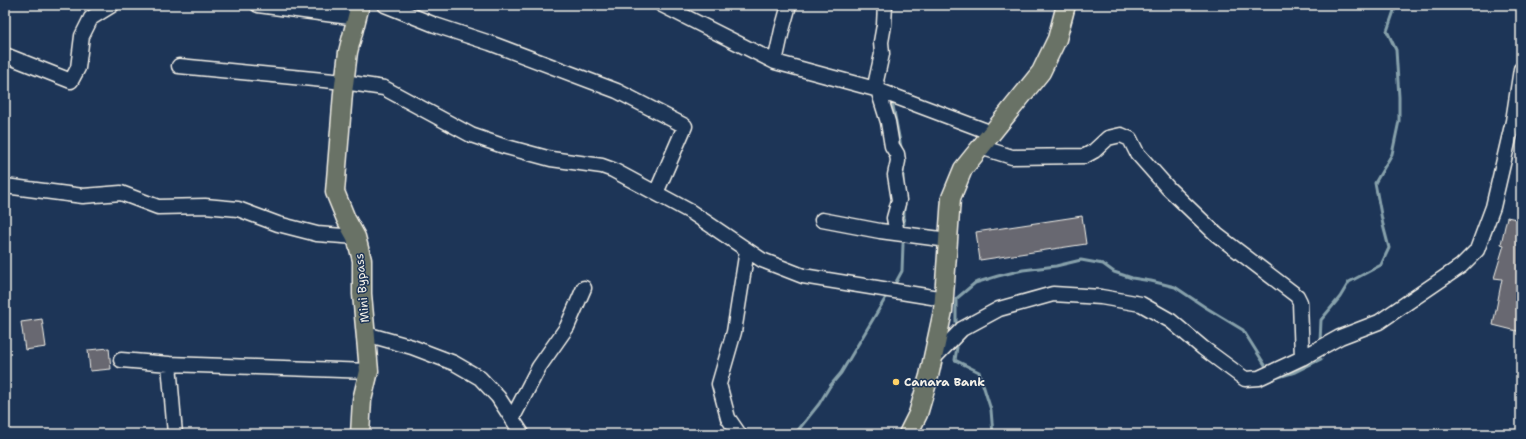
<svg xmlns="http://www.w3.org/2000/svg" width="1526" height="439" font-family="'Shantell Sans',sans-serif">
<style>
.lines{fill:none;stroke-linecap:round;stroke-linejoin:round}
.stream{stroke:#87a1ab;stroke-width:3}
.building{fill:#686871;stroke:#f4f1e8}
.minor-casing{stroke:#f4f1e8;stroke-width:17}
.major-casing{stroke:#f4f1e8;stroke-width:21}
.minor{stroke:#1d3557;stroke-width:14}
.major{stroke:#697266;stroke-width:18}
.poi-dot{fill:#ffd166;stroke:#1d3557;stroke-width:1.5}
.labels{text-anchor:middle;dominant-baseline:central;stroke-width:3;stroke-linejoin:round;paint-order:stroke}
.street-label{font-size:12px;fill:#f4f1e8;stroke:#1d3557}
.poi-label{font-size:12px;font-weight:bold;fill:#f4f1e8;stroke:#1d3557;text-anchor:start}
</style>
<rect width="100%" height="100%" fill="#1d3557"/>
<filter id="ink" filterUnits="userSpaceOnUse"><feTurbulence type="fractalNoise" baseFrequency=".025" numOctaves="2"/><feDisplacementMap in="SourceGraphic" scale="8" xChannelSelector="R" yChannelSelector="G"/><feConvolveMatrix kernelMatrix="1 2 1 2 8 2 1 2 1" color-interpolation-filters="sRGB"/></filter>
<g filter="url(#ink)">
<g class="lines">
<path class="stream" d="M892 101 902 152
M903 168V184
M904 206V224
M896 282 902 271 903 244
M956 322V299L975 283 998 276 1023 270 1056 266 1081 260 1103 264 1114 272 1132 278 1151 281 1175 287 1205 307 1243 330 1265 365
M1320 342 1321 320 1340 297 1349 282 1381 265 1389 248 1383 225 1375 183 1392 154 1399 121V97L1396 50 1387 31 1396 5
M957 347 955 360 979 372 991 410 993 434
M1272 379 1295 372 1321 359
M795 434 819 404 830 386 841 373 885 299"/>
</g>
<path class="building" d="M1082 216 1086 244 980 260 976 232Z
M1507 217 1521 220V332L1493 325 1502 279 1494 278 1504 245 1501 244Z
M42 319 46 347 25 350 21 322Z
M109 348 111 369 90 371 88 350Z"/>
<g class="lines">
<g class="minor-casing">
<path id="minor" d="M258 5 357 18
M385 5 435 25 490 43 617 91 685 126 656 193
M662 5 775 62 875 89 992 133
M5 55 71 81 78 68 82 36 91 18 112 5
M775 62 782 30 789 5
M179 66 344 82 384 88 471 135 503 146 551 159 602 166 613 170 691 212 762 260 803 276 944 299
M878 90 888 122 892 146 897 154 898 161 895 175 899 200 894 218 897 233
M879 90 876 81 882 54 881 42 884 25 885 5
M980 147 1012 157 1085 156 1094 151 1108 138 1121 135 1130 139 1137 153 1168 188 1217 235 1297 296 1300 302 1302 358
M5 186 83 196 121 193 158 207 205 206 238 209 278 224 317 234 356 237
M822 220 880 231 948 240
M366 334 412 347 454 363 480 378 498 397 522 434
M934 358 962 329 999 309 1053 294 1101 297 1141 304 1171 321 1203 348 1245 379 1259 378 1302 358 1340 337 1379 322 1461 266 1477 250 1493 207 1513 121 1521 69
M121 360 169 364 175 434
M169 364 369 371
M512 419 539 367 567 327 584 288
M739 434 728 418 719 384 734 332 747 250"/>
</g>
<g class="major-casing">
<path id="major" d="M360 434 362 400 369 371 362 294V260L356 237 346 219 335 192 343 93 348 52 360 5
M908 434 918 414 929 376 943 311 951 198 963 169 1041 72 1057 39 1066 5"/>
</g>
<use href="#minor" class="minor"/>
<use href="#major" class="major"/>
</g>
</g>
<circle class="poi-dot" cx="896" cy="382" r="4"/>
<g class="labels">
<g class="street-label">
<text transform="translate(362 288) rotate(-95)">Mini Bypass</text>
</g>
<g class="poi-label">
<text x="904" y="382">Canara Bank</text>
</g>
</g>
<rect width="1526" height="439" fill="none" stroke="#1d3557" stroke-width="20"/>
<rect x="10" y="10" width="1506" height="419" fill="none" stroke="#f4f1e8" stroke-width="1.5" filter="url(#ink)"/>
</svg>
